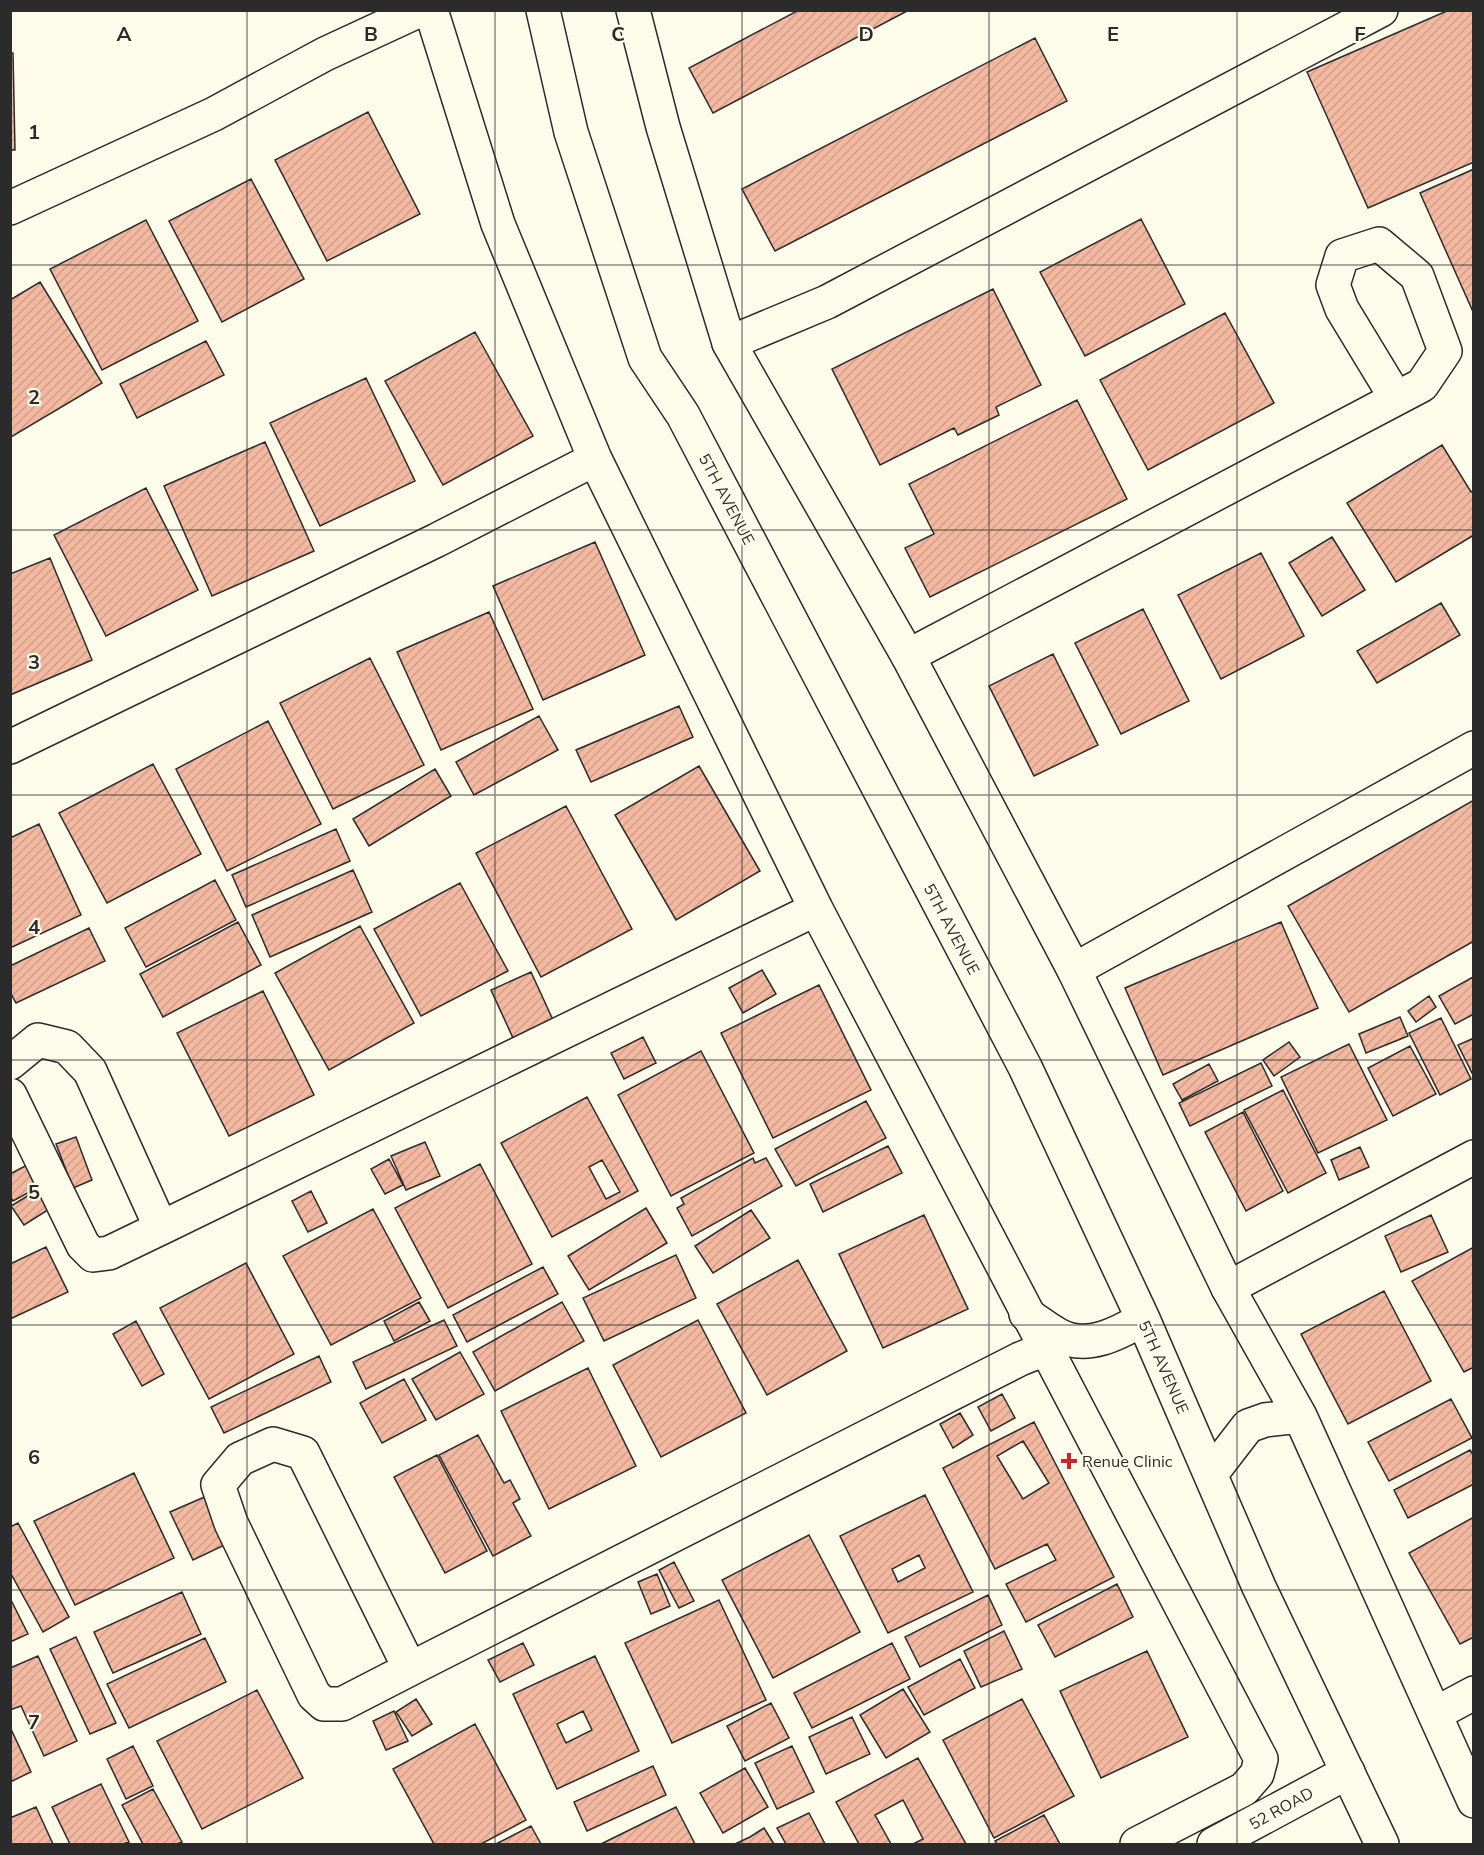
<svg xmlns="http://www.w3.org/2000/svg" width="1484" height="1855" font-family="Mulish,sans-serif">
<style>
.building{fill:url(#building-hatch);stroke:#2b2b2b;stroke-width:1.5;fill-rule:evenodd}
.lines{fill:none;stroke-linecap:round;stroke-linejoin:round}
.minor-casing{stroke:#2b2b2b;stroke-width:36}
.tertiary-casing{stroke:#2b2b2b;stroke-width:36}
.minor{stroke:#fdfbea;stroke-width:33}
.tertiary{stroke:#fdfbea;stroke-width:33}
.grid{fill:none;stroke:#2b2b2b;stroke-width:1.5;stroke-opacity:0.55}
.poi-dot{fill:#c62828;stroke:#fdfbea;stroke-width:2}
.labels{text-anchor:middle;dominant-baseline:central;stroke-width:4.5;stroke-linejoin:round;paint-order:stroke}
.street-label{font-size:16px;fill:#2b2b2b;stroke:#fdfbea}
.poi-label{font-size:16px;fill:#2b2b2b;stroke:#fdfbea;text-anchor:start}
.grid-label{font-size:20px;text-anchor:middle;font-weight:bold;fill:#2b2b2b;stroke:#fdfbea;stroke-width:4.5;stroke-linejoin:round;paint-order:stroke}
</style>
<defs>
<pattern id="building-hatch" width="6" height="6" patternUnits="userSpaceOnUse" patternTransform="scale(1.5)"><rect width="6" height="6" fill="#f2b8a0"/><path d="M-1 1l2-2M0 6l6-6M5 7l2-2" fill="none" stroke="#d09e8a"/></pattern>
</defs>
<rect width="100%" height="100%" fill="#fdfbea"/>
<path class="building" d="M799 10H909L713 113 689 68Z
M1449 10H1474V162L1368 208 1307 72Z
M1035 38 1067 101 775 251 742 189Z
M10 53H13L15 150H10Z
M368 112 420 214 327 261 275 160Z
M1474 169V314L1420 193Z
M251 179 304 279 222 322 169 221Z
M1141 219 1185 304 1085 356 1040 272Z
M146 220 198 321 102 370 50 269Z
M40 282 102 383 11 437 10 300Z
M993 289 1041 385 996 407 999 415 958 435 954 428 880 465 832 369Z
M1225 313 1274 403 1148 470 1100 380Z
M475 332 533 436 443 485 385 381Z
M206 341 224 375 137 418 120 384Z
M366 378 415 481 320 526 270 423Z
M1077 400 1127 499 930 597 905 548 934 534 909 484Z
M265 442 314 551 212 596 164 486Z
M1442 445 1471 492 1474 490V535L1396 582 1347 503Z
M146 488 198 590 106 636 54 535Z
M1332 537 1365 590 1322 616 1289 563Z
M595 542 645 655 543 700 493 586Z
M1261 553 1304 636 1221 679 1178 595Z
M50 558 92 660 10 695V574Z
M1441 603 1460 635 1377 683 1357 651Z
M1143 609 1189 701 1121 734 1075 643Z
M489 612 533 709 441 750 397 652Z
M1053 654 1098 745 1034 776 989 686Z
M370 658 424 765 333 809 280 703Z
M679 706 693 737 591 782 576 750Z
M539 716 558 750 474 795 456 762Z
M268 721 321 824 227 871 176 769Z
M153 764 201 854 107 903 59 813Z
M699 766 760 871 676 920 615 815Z
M435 769 451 796 369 846 353 819Z
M1474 800V941L1349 1012 1288 906Z
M566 806 632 929 541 977 476 853Z
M39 824 81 915 10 948V838Z
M336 829 350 861 246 907 232 875Z
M353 870 372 912 270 957 252 915Z
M215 880 236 920 146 967 125 928Z
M460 883 508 971 421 1016 374 929Z
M238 922 261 965 163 1017 140 974Z
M1281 922 1318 1008 1163 1075 1125 988Z
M360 926 414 1023 329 1070 275 973Z
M89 928 105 961 16 1003 10 992V966Z
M762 970 776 994 743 1013 729 988Z
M531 972 553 1020 513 1038 491 990Z
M1473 977 1474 1014 1455 1024 1439 996Z
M819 985 871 1090 773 1138 721 1033Z
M263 991 314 1095 229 1136 177 1033Z
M1429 996 1436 1007 1416 1022 1408 1011Z
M1400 1017 1408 1036 1366 1053 1359 1034Z
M1441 1018 1471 1079 1440 1095 1409 1033Z
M643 1037 656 1063 624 1079 611 1053Z
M1474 1038V1075H1473L1458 1045Z
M1289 1042 1300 1057 1274 1076 1263 1060Z
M1349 1044 1387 1120 1318 1153 1281 1077Z
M1410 1046 1436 1094 1393 1116 1368 1068Z
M701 1051 754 1153 671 1196 618 1095Z
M1261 1063 1272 1086 1190 1126 1179 1103Z
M1209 1064 1218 1081 1182 1100 1173 1084Z
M1283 1090 1326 1173 1288 1193 1244 1110Z
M587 1097 638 1191 552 1237 501 1143ZM602 1160 620 1192 606 1199 589 1167Z
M866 1101 886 1138 796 1186 775 1149Z
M1243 1112 1283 1191 1246 1211 1205 1132Z
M76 1137 92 1180 73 1188 56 1144Z
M425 1142 440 1176 406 1190 391 1156Z
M888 1146 902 1173 823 1212 810 1184Z
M1360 1147 1369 1167 1339 1180 1331 1160Z
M753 1158 755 1163 766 1158 782 1186 692 1236 677 1208 684 1204 681 1198Z
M389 1159 403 1185 385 1194 371 1169Z
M480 1164 532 1264 448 1308 395 1208Z
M27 1165 39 1187 13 1201 10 1196V1174Z
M47 1184 59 1203 24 1225 11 1206Z
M311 1191 327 1223 308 1232 292 1201Z
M646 1208 667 1243 589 1290 568 1256Z
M373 1209 421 1298 331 1345 283 1256Z
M751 1210 770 1238 713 1273 695 1246Z
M924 1215 968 1309 883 1348 839 1254Z
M1431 1215 1448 1252 1401 1272 1385 1236Z
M46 1247 68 1292 10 1319V1264Z
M1474 1247V1367L1464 1372 1412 1281Z
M676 1255 696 1298 604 1341 583 1298Z
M798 1260 847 1351 767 1395 717 1304Z
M246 1263 294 1354 209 1399 160 1308Z
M543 1267 558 1294 467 1342 453 1315Z
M1384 1291 1431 1381 1348 1424 1301 1334Z
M419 1302 430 1321 394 1341 384 1321Z
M562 1302 584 1341 495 1391 473 1352Z
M444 1320 457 1346 366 1389 353 1362Z
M698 1320 746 1413 661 1457 613 1365Z
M136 1321 164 1374 142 1386 113 1334Z
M460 1352 484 1394 436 1420 412 1379Z
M319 1356 331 1382 224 1433 211 1407Z
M588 1368 636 1466 549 1509 501 1411Z
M404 1379 426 1420 382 1443 360 1403Z
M1002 1394 1015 1418 991 1431 978 1407Z
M1451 1399 1472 1438 1389 1481 1368 1442Z
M960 1413 973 1435 953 1448 940 1424Z
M1034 1422 1114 1577 1026 1622 1006 1584 1056 1560 1047 1544 995 1569 943 1468ZM1023 1441 1049 1483 1023 1499 997 1456Z
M478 1435 504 1483 510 1480 520 1499 513 1503 531 1536 493 1556 439 1455Z
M1470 1450 1474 1456V1484L1408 1518 1394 1490Z
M437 1455 487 1551 445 1573 394 1477Z
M134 1473 174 1558 75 1605 34 1521Z
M209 1495 231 1542 193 1560 170 1512Z
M925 1495 973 1592 888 1633 840 1536ZM919 1555 925 1568 898 1582 892 1569Z
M1474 1517V1637L1460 1644 1409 1553Z
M18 1523 69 1617 43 1632 10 1572V1527Z
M809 1535 860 1632 773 1678 722 1580Z
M674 1562 694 1601 679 1608 659 1570Z
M657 1574 670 1606 651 1614 638 1582Z
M1117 1584 1133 1617 1055 1657 1038 1625Z
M182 1592 201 1634 113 1673 94 1632Z
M988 1595 1002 1625 920 1667 905 1637Z
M10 1598 28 1634 10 1642Z
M719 1600 766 1700 672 1743 625 1643Z
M1004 1631 1022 1669 981 1687 964 1651Z
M76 1637 116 1723 90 1734 50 1649Z
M205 1638 226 1682 129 1728 107 1684Z
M523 1643 534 1665 500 1682 488 1660Z
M892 1643 910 1679 812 1728 794 1693Z
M1147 1651 1188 1737 1101 1778 1060 1691Z
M38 1656 77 1741 44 1756 21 1706 10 1710V1668Z
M595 1656 639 1751 557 1789 513 1694ZM583 1711 592 1730 566 1743 557 1724Z
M960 1659 975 1688 924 1715 908 1687Z
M903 1689 930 1732 886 1758 860 1715Z
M257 1690 303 1778 202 1829 157 1741Z
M416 1699 432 1724 412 1736 396 1712Z
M1022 1699 1074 1796 994 1838 943 1740Z
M771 1703 789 1738 745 1761 727 1726Z
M394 1711 408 1741 386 1750 373 1721Z
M852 1717 870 1754 826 1774 809 1737Z
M475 1724 526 1820 481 1844H434L393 1769Z
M10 1727 31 1772 10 1782Z
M133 1746 153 1786 126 1799 107 1759Z
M792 1746 814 1792 777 1809 755 1763Z
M918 1758 966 1844H913L923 1839 903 1800 875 1815 891 1844H859L836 1802Z
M653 1766 666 1795 587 1831 574 1802Z
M745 1768 768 1807 723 1833 700 1793Z
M101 1784 129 1842 123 1844H70L52 1807Z
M153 1789 182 1842 177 1844H143L122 1805Z
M36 1807 53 1844H10V1818Z
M676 1807 695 1844H601Z
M809 1813 825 1844H786L777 1828Z
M1044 1815 1060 1844H997L995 1841Z
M531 1826 541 1844H496Z
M764 1828 774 1844H735L750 1837Z"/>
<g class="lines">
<g class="minor-casing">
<path id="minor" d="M431 10 498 224 595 459 816 909 1261 1759 1257 1774 1244 1789 1137 1844
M10 208 214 114 325 54 420 10
M729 343 827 302 1381 10
M908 656 1422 385 1445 351 1417 276 1379 244 1342 256 1333 285 1342 309 1396 398
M10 747 437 540 595 459
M1074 970 1474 748
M10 1063 38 1040 67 1047 90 1071 161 1228 109 1253 93 1255 83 1245 10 1095
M161 1228 816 909
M1228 1288 1474 1157
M273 1444 303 1453 410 1669 342 1704H324L314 1695 231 1523 218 1485 240 1459Z
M410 1669 1020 1359 1045 1349
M1435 1714 1474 1693
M1214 1844 1348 1772"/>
</g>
<g class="tertiary-casing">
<path id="tertiary" d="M543 10 571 132 645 358 683 415 1025 1067 1143 1319 1259 1587 1382 1844
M633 10 663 127 729 343 908 656 1074 970 1228 1288 1300 1416 1474 1801
M1026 1314C1037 1321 1047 1329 1058 1335 1087 1351 1119 1333 1143 1319
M1211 1474 1248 1426 1265 1420 1300 1416"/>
</g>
<use href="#minor" class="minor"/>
<use href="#tertiary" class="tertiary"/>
</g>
<path class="grid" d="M247 10V1844M495 10V1844M742 10V1844M989 10V1844M1237 10V1844M10 265H1474M10 530H1474M10 795H1474M10 1060H1474M10 1325H1474M10 1590H1474"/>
<path class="poi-dot" d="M1066 1452h6v6h6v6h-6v6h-6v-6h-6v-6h6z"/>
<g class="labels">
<g class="street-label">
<text transform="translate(727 499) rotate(62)">5TH AVENUE</text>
<text transform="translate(952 929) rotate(62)">5TH AVENUE</text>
<text transform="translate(1164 1367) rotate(66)">5TH AVENUE</text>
<text transform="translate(1281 1808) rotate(-29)">52 ROAD</text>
</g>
<g class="poi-label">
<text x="1082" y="1461">Renue Clinic</text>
</g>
</g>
<g class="grid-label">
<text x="124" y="41">A</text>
<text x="371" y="41">B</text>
<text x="618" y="41">C</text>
<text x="866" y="41">D</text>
<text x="1113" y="41">E</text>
<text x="1360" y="41">F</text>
<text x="34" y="139">1</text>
<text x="34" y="404">2</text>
<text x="34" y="669">3</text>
<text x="34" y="934">4</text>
<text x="34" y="1199">5</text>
<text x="34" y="1464">6</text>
<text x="34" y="1729">7</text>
</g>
<rect width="1484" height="1855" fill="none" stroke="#2b2b2b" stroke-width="24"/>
</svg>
